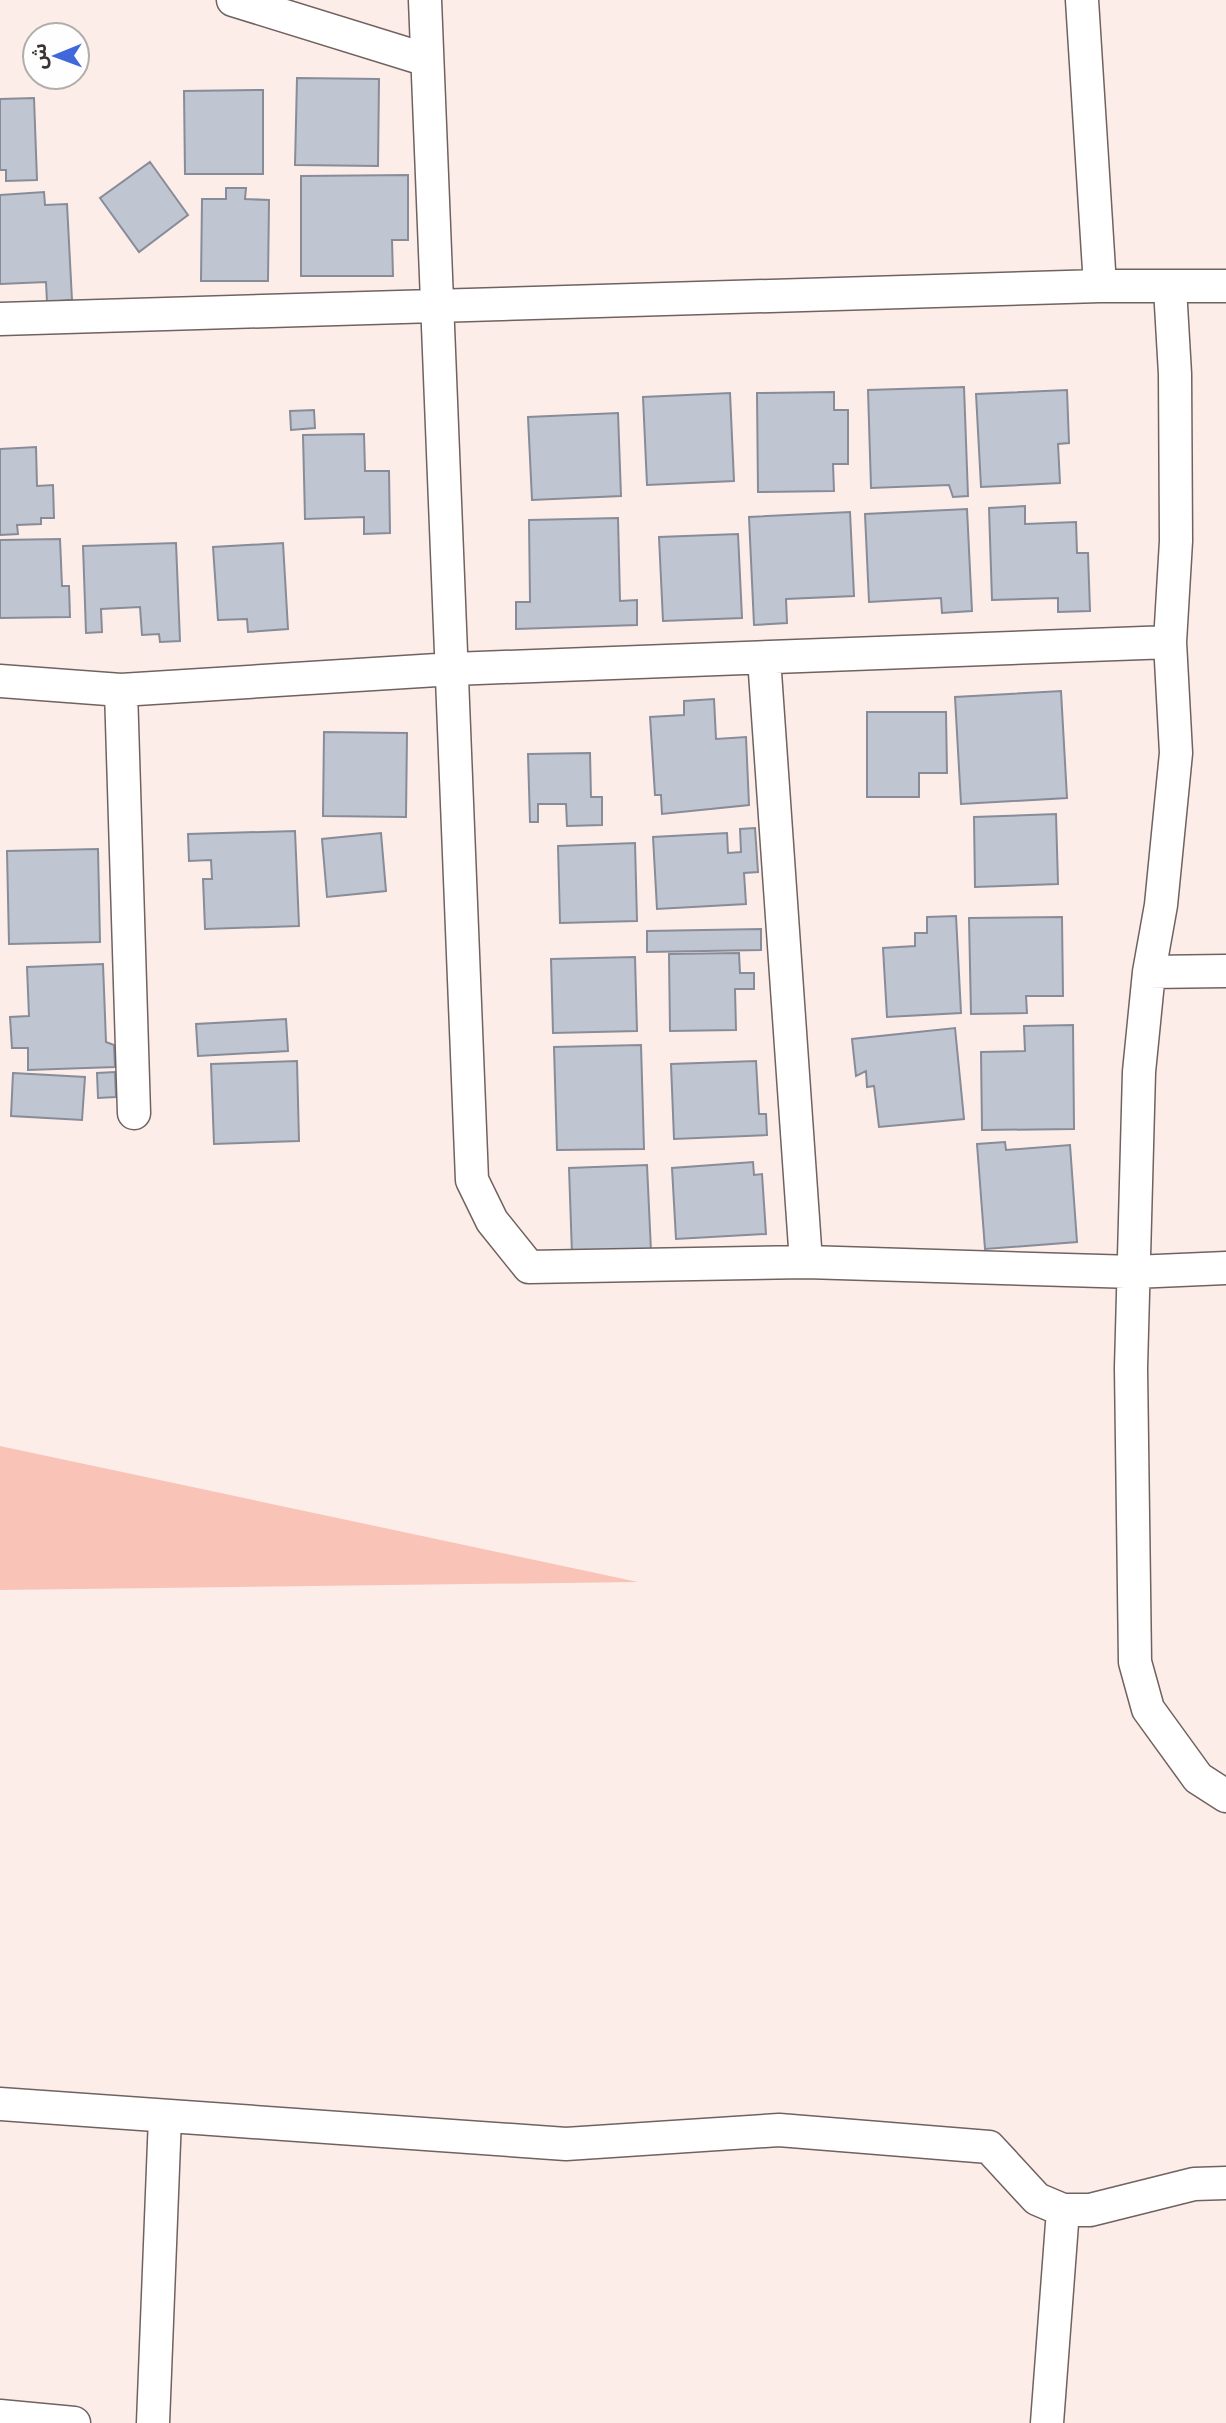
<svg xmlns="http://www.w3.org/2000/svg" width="1226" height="2423" font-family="'IBM Plex Serif','Noto Sans Arabic',serif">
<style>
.green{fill:#fac3b8}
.building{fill:#c0c5d2;stroke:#878c98;stroke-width:2}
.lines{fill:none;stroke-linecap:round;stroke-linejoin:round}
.street-casing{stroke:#70625f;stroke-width:35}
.street{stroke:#fff;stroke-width:32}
</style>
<rect width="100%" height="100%" fill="#fdede9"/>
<path class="green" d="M0 1446 638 1582 0 1590Z"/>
<path class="building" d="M297 78 379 79 378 166 295 165Z
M263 90V174H185L184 91Z
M34 98 37 180 6 181V170H0V99Z
M150 162 188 215 139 252 100 198Z
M408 175V240H392L393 276H301V176Z
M226 188H246L245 199 269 200 268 281H201L202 199H226Z
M44 192 45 205 67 204 72 300 47 302 46 282 0 284V195Z
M964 387 968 496 953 497 949 485 871 488 868 390Z
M1067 390 1069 443 1058 444 1060 483 981 487 976 394Z
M834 392V410H848V464H833L834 491 758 492 757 393Z
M730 393 734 481 647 485 643 397Z
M314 410 315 428 291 430 290 411Z
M618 413 621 496 532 500 528 417Z
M364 434 365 471H389L390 533 364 534V517L305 519 303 435Z
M36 447 37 486 53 485 54 518H41V524L17 525 18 534 0 535V449Z
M1025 506V524L1076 522 1077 553H1088L1090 611 1058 612V598L992 600 989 508Z
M967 509 972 611 942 613 941 598 869 602 865 514Z
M850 512 854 596 786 599 787 623 754 625 749 517Z
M618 518 620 601 637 600V625L516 629V602H530L529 520Z
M738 534 742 618 663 621 659 537Z
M60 539 62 586H69L70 617 0 618V540Z
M176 543 180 641 160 642 159 634 142 635 140 607 101 609 102 632 86 633 83 546Z
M283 543 288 629 248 632 247 619 218 620 213 547Z
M1061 691 1067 798 961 804 955 697Z
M714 699 716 739 746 737 749 805 662 814 661 795H655L650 717 684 715V701Z
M867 712H946L947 773H919V797H867Z
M324 732 407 733 406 817 323 816Z
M590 753 591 797H602V825L567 826 566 804H538V822H530L528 754Z
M1056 814 1058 884 975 887 974 817Z
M755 828 758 872 744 873 746 904 657 909 653 837 727 833 728 853 741 852 740 829Z
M295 831 299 926 205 929 203 879H212L211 860 189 861 188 834Z
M381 833 386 891 327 897 322 839Z
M635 843 637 921 560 923 558 846Z
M98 849 100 942 9 944 7 851Z
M956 916 961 1013 887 1017 883 948 915 946V933H927V917Z
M1062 917 1063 996H1026L1027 1013 971 1014 969 918Z
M761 929V950L647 952V931Z
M739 953 740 973H754V989H735L736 1030 670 1031 669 954Z
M635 957 637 1031 553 1033 551 959Z
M103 964 106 1042 114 1045 115 1067 28 1070V1048H12L10 1017 29 1016 27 967Z
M286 1019 288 1051 198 1056 196 1024Z
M1073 1025 1074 1129 982 1130 981 1052 1025 1051 1024 1026Z
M955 1028 964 1119 879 1127 874 1086 867 1087 866 1071 856 1076 852 1039Z
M641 1045 644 1149 557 1150 554 1047Z
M297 1061 299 1141 214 1144 211 1064Z
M756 1061 759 1114H766L767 1135 674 1139 671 1064Z
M115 1072 116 1097 98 1098 97 1073Z
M13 1073 85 1077 82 1120 11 1116Z
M1005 1142 1006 1150 1070 1145 1077 1242 985 1249 977 1144Z
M753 1162 754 1175 762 1174 766 1234 676 1239 672 1168Z
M647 1165 651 1251 572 1254 569 1168Z"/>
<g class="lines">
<g class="street-casing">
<path id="street" d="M233 0 427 60
M425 0 472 1180 492 1221 529 1267 806 1262 1134 1272 1226 1268
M1082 0 1100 286
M1170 288 1175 374 1176 541 1170 642 1176 753 1161 905 1149 972 1139 1072 1131 1368 1135 1662 1148 1709 1198 1778 1226 1796
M0 319 1100 286H1226
M764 658 806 1262
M0 681 121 690 453 669 1170 642
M121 690 134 1113
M1149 972 1226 971
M0 2104 566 2144 779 2130 989 2147 1037 2199 1063 2210H1090L1194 2184 1226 2183
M0 2416 74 2423
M153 2423 165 2117
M1047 2423 1063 2210"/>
</g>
<use href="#street" class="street"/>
</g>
<g transform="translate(56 56) rotate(269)"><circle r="33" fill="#fefefe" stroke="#b0adac" stroke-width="2"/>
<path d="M0-5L12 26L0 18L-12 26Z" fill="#4168da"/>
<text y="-10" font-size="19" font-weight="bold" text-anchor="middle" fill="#3a3332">ش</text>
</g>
</svg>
